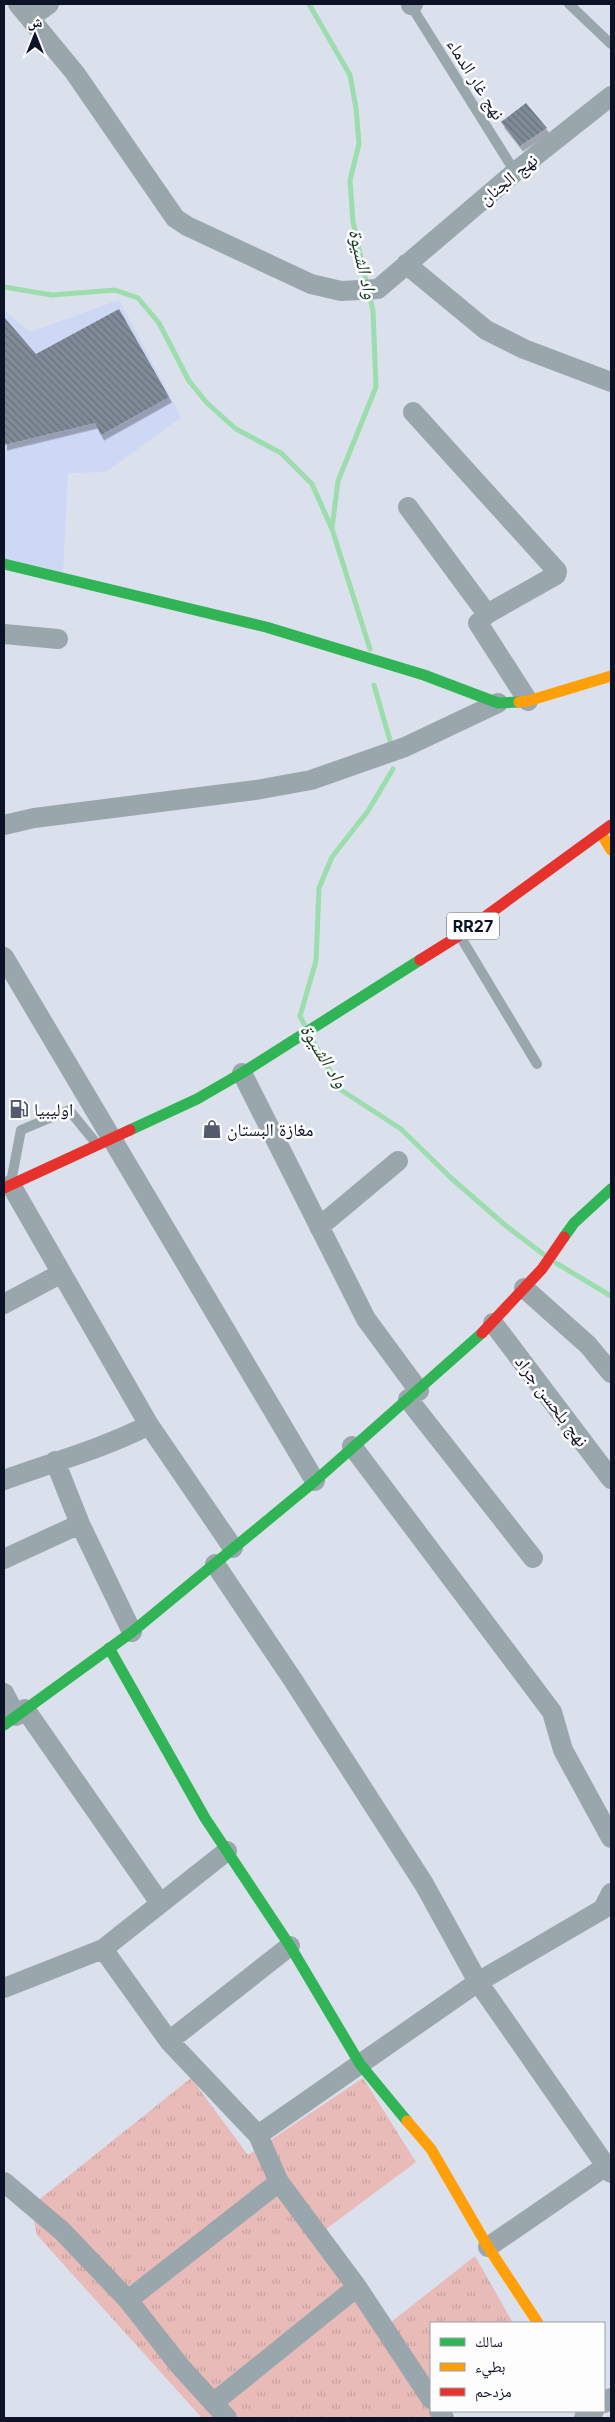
<svg xmlns="http://www.w3.org/2000/svg" width="615" height="2422" font-family="Inter,'Noto Naskh Arabic',sans-serif">
<style>
.built{fill:#cdd8f4}
.grass{fill:url(#grass-tufts)}
.lines{fill:none;stroke-linecap:round;stroke-linejoin:round}
.stream{stroke:#9cddad;stroke-width:5}
.building{fill:url(#building-back-hatch);filter:url(#shadow)}
.lane{stroke:#99a7ad;stroke-width:10}
.street{stroke:#99a7ad;stroke-width:20}
.fast{stroke:#30b455;stroke-width:11}
.slow{stroke:#ff9f0a;stroke-width:11}
.jam{stroke:#e5322d;stroke-width:11}
.labels{text-anchor:middle;dominant-baseline:central;stroke-width:5;stroke-linejoin:round;paint-order:stroke}
.shield{fill:#fdfdfd;stroke:#545967;stroke-width:1}
.shield-label{font-size:16px;font-weight:bold;fill:#0c1327}
.street-label{font-size:18px;fill:#0c1327;stroke:#fdfdfd}
.poi-label{font-size:18px;fill:#0c1327;stroke:#fdfdfd;text-anchor:start}
.water-label{font-size:19px;font-style:italic;fill:#14381c;stroke:#fdfdfd}
</style>
<defs>
<pattern id="grass-tufts" width="24" height="20" patternUnits="userSpaceOnUse" patternTransform="scale(1.25)"><rect width="24" height="20" fill="#e8bbb9"/><path d="M3 7l-1-3M5 7V3M7 7l1-3M15 17l-1-3M17 17v-4M19 17l1-3" fill="none" stroke="#c6a09f"/></pattern>
<pattern id="building-back-hatch" width="6" height="6" patternUnits="userSpaceOnUse" patternTransform="scale(1.25)"><rect width="6" height="6" fill="#808b98"/><path d="M-1 5l2 2M0 0l6 6M5-1l2 2" fill="none" stroke="#67707c"/></pattern>
<filter id="shadow"><feDropShadow dx="3" dy="5.5" stdDeviation="0" flood-color="#0004"/></filter>
</defs>
<rect width="100%" height="100%" fill="#dae0ec"/>
<path class="built" d="M119 300 181 417 106 472 68 473 63 573 4 560V310L30 332Z"/>
<path class="grass" d="M191 2078 248 2155 363 2078 416 2162 318 2235 381 2330 475 2256 513 2323H431V2396L438 2418H202L37 2235 31 2206Z"/>
<g class="lines">
<path class="stream" d="M309 4 350 75 356 108 359 144 350 180 353 222 367 286
M4 287 52 295 115 290 138 298 159 323 189 381 207 403 236 429 281 453 312 484 332 529 370 649
M332 528 338 481 376 387 373 311 369 294
M374 685 391 744
M304 1024 300 1016 316 961 319 888 332 857 368 811 393 769
M311 1038 341 1090 401 1129 451 1178 505 1225 543 1254
M556 1263 611 1296"/>
</g>
<path class="building" d="M526 103 547 128 520 146 501 122Z
M119 309 169 397 101 435 95 423 4 445V317L36 354Z"/>
<g class="lines">
<path class="lane" d="M410 4 515 172
M569 4 611 44
M460 936 537 1064
M11 1182 21 1130 69 1110 96 1143"/>
<path class="street" d="M18 4 75 73 175 218 187 226 311 284 341 291 378 289 515 172 611 96
M411 5 413 4
M30 18 49 4
M406 264 486 330 524 349 611 382
M413 412 557 571 556 575 487 614 478 623 528 701
M408 507 487 614
M4 634 58 639
M4 825 34 818 256 790 311 780 405 747 498 703
M4 957 315 1481
M242 1073 366 1319 419 1391
M11 1185 149 1425 233 1548
M319 1227 398 1161
M524 1288 588 1345 611 1373
M4 1304 60 1274
M493 1323 611 1479
M408 1399 533 1558
M352 1446 552 1712 563 1750 611 1838
M55 1461 80 1524 132 1632
M4 1480C53 1462 102 1449 149 1425
M4 1559 80 1524
M215 1564 293 1680 424 1884 478 1982 611 2173
M4 1693 16 1716
M25 1709 160 1903
M103 1949 169 2041 258 2135 279 2182 357 2287 431 2399
M4 1988 103 1949 227 1851
M169 2041 290 1946
M258 2135 478 1982 603 1909 611 1893
M4 2182 62 2231 128 2300 179 2365 227 2418
M488 2247 606 2166
M128 2300 279 2182
M213 2403 357 2287
M604 2403 611 2398
M439 2411 444 2418
M584 2418 594 2411"/>
<path class="fast" d="M4 564 266 627 424 675 498 703 519 702
M130 1130 197 1099 242 1073 420 960
M564 1237 574 1223 611 1189
M109 1648 205 1818 290 1946 360 2064 407 2121
M4 1725 132 1632 315 1481 482 1333"/>
<path class="slow" d="M519 702 528 701 611 676
M601 833 611 850
M407 2121 431 2149 488 2247 538 2323"/>
<path class="jam" d="M420 960 460 935 611 825
M4 1188 130 1130
M482 1333 542 1269 564 1237"/>
</g>
<defs>
<g id="fuel-bare" transform="scale(1.5)"><path d="M-5.5-6h7V0h2V4h1.3V-2.5L3-4.5l.8-.8L6-3V5H2.5V1h-1V6h-7ZM-4.2-4.7v3.2H.2V-4.7Z" fill="#545b6c" stroke="#fdfdfd" stroke-width="2.5" paint-order="stroke"/></g>
<g id="shop-bare" transform="scale(1.5)"><path d="M-5-2.5h2.3a2.7 3.5 0 0 1 5.4 0H5L5.5 6h-11ZM-1.5-2.5h3a1.5 2.3 0 0 0-3 0Z" fill="#545b6c" stroke="#fdfdfd" stroke-width="2.5" paint-order="stroke"/></g>
</defs>
<g fill-rule="evenodd">
<use href="#fuel-bare" x="19" y="1109"/>
<use href="#shop-bare" x="212" y="1129"/>
</g>
<g class="labels">
<rect class="shield" x="447" y="912.5" width="52" height="27" rx="4"/>
<g class="shield-label">
<text x="473" y="926">RR27</text>
</g>
<g class="street-label">
<text transform="translate(476 79) rotate(58)">نهج غار الدماء</text>
<text transform="translate(508 179) rotate(-39)">نهج الجنان</text>
<text transform="translate(552 1401) rotate(53)">نهج بلحسن جراد</text>
</g>
<g class="poi-label">
<text x="34" y="1109">اوليبيا</text>
<text x="227" y="1129">مغازة البستان</text>
</g>
<g class="water-label">
<text transform="translate(363 264) rotate(77)">واد الشيوة</text>
<text transform="translate(324 1056) rotate(58)">واد الشيوة</text>
</g>
</g>
<rect width="615" height="2422" fill="none" stroke="#0c1327" stroke-width="10"/>
<rect x="430" y="2322" width="175" height="90" fill="#fdfdfd" stroke="#9d9fa7"/>
<rect x="440" y="2338" width="25" height="8" fill="#30b455" stroke="#9d9fa7"/>
<text x="475" y="2347" font-size="15" fill="#0c1327">سالك</text>
<rect x="440" y="2363" width="25" height="8" fill="#ff9f0a" stroke="#9d9fa7"/>
<text x="475" y="2372" font-size="15" fill="#0c1327">بطيء</text>
<rect x="440" y="2388" width="25" height="8" fill="#e5322d" stroke="#9d9fa7"/>
<text x="475" y="2397" font-size="15" fill="#0c1327">مزدحم</text>
<g transform="translate(35 35)" stroke="#fdfdfd" stroke-width="4" paint-order="stroke">
<path d="M0-4L9 19L0 12L-9 19Z" fill="#0c1327"/>
<text y="-8" font-size="14" font-weight="bold" text-anchor="middle" fill="#0c1327">ش</text>
</g>
</svg>
